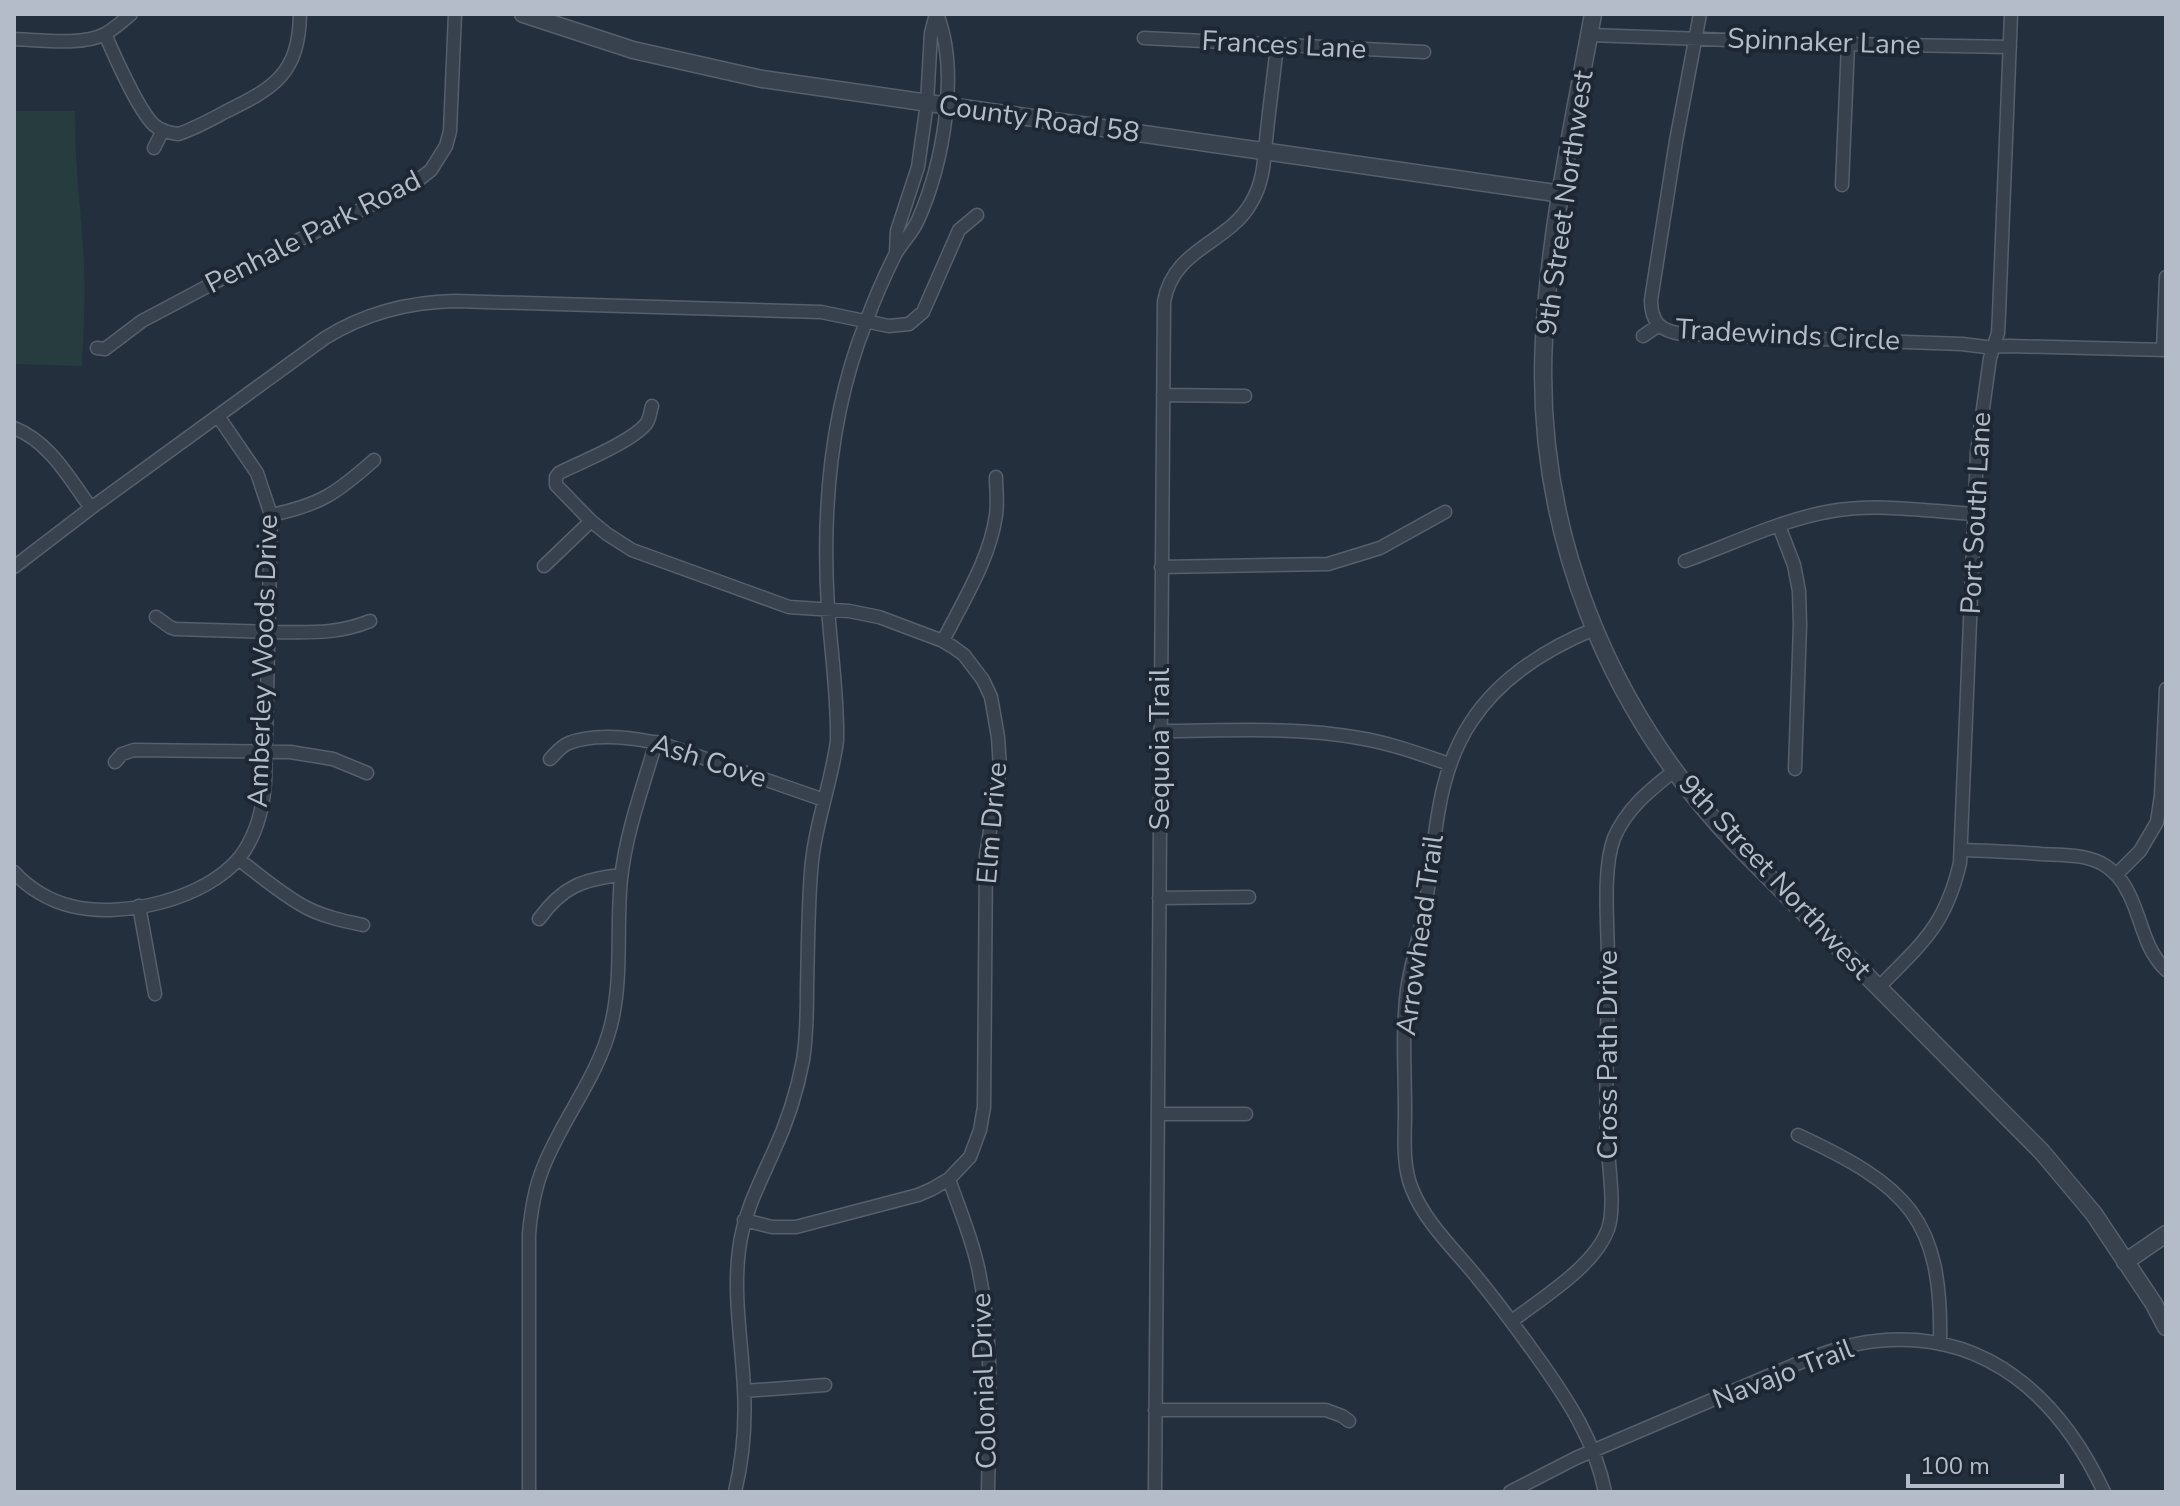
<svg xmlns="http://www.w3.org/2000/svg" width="2180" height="1506" font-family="'Nunito Sans',sans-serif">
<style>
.green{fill:#263c3f}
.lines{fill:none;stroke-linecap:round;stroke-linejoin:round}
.minor-casing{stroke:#565f6c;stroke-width:15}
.tertiary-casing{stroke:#565f6c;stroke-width:19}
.minor{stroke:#38414e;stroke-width:12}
.tertiary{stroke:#38414e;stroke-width:16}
.labels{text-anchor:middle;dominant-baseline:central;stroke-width:8;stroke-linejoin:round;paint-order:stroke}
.street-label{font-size:28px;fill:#b4bcc9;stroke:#1d2633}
</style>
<rect width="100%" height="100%" fill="#242f3e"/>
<path class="green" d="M14 111H75C74 163 82 214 84 266 86 299 83 333 82 366L14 364Z"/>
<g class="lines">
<g class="minor-casing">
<path id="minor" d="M1700 14 1676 141 1651 300C1651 322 1660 331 1682 334L1962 344 1986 347 2009 346 2166 350
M105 34C114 55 139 111 154 125 161 131 170 133 178 134 194 129 210 120 225 112 274 88 299 74 300 14
M1589 35 1848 44 2010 47
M1144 38 1424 52
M14 39C40 40 82 46 105 34 114 29 123 21 131 14
M154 148 163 130
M1842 185 1848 44
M896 252 897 231 918 167 927 103 931 33 936 14
M1643 336 1659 325
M97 348 105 349 142 321 253 262 412 185 431 170 446 146 450 131 455 14
M2163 350 2166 277
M1163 395 1245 396
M652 406C650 412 650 419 646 424 631 442 581 462 559 473L556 477V485L591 521 607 534 632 550 789 607 849 611 879 617 943 641 953 647 964 655 983 680 991 697 998 737 1000 768 986 856 984 1107 980 1130 970 1157 949 1179 932 1189 918 1195 796 1227H772L744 1220
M14 428C50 442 69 478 91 508
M271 515C320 505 337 493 374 460
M1779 526 1794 565 1799 591 1800 625 1795 769
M1685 561C1732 544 1783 519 1832 511 1879 503 1927 511 1974 514
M544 566 591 521
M14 567 91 508 325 338C365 313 408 302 455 301L821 312 889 326 909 324 923 312 959 230 977 215
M1161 567 1328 564 1380 548 1445 512
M156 617 170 627 175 629C207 630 239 631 270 632 307 632 336 635 370 621
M1594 629C1546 649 1500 677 1471 722 1434 778 1436 844 1425 908 1420 935 1411 963 1407 990 1402 1030 1405 1071 1405 1111 1405 1137 1402 1165 1412 1189 1425 1222 1454 1249 1476 1276 1498 1303 1518 1330 1538 1358 1568 1400 1595 1441 1605 1492
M943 641C963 601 990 559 996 515 998 502 996 490 996 477
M1160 731C1225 731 1294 726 1359 738 1390 743 1420 754 1449 764
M550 759C556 753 561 746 569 743 596 732 638 738 666 745L824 800
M115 762 122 754 134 750 290 752 333 759 367 773
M1961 850C1987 851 2014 852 2041 854 2061 855 2083 854 2101 863 2114 870 2123 881 2129 894 2143 922 2143 947 2166 970
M238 859C261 876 282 895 307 908 325 917 344 921 363 925
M14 872C28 888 50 901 71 906 122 919 206 899 240 857 256 836 263 809 265 783L271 515 257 473 218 416
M2117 874 2140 851 2157 822 2161 795 2166 689
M1159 898 1249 897
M139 906 155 994
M539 919C562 887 583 879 621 875
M1879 987C1923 942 1945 926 1960 863L1977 452 1990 358 1998 333 1999 314 2011 14
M1158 1114H1246
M1798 1135C1907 1186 1943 1218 1940 1344
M949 1179C959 1209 973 1240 979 1272 994 1343 989 1419 988 1492
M1512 1321C1542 1298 1595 1266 1608 1229 1616 1207 1608 1162 1607 1138 1605 1079 1608 1019 1608 960 1608 926 1602 870 1614 838 1627 808 1649 791 1674 771
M744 1391 825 1385
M1155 1410H1326L1342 1416 1349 1421
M529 1492V1234C531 1211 534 1190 543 1168 562 1119 598 1077 611 1025 623 977 616 927 621 879 626 832 643 787 656 742
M735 1492C743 1458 746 1425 744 1389 742 1343 733 1296 739 1250 743 1215 759 1184 773 1153 787 1123 797 1092 803 1060 807 1036 807 1012 807 988 808 949 808 910 811 872 814 827 831 785 837 741 838 696 831 652 828 608 822 512 830 412 866 322 874 300 884 277 895 255 901 243 912 234 918 220 943 164 960 72 937 14
M1155 1492 1164 302C1173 248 1228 244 1251 203 1265 180 1264 156 1267 131 1270 102 1274 74 1277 45
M1510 1492 1576 1458 1794 1365C1821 1354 1847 1344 1876 1341 1986 1329 2060 1398 2104 1492"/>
</g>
<g class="tertiary-casing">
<path id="tertiary" d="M523 14 633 50 762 79 1562 194
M1593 14C1574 119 1549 232 1544 339 1534 529 1607 710 1738 846L2042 1152 2094 1214 2154 1304 2166 1327
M2125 1262 2166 1234"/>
</g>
<use href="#minor" class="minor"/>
<use href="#tertiary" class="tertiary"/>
</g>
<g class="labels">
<g class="street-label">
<text transform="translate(1824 42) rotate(2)">Spinnaker Lane</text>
<text transform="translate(1284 45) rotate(3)">Frances Lane</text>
<text transform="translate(1039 119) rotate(8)">County Road 58</text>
<text transform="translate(1565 203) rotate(-82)">9th Street Northwest</text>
<text transform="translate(313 232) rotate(-27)">Penhale Park Road</text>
<text transform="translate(1788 335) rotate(3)">Tradewinds Circle</text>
<text transform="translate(1976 513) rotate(-87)">Port South Lane</text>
<text transform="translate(263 661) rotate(-88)">Amberley Woods Drive</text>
<text transform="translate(1160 749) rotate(-90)">Sequoia Trail</text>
<text transform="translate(709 761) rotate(18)">Ash Cove</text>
<text transform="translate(992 823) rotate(-85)">Elm Drive</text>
<text transform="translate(1775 877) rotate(47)">9th Street Northwest</text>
<text transform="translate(1420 935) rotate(-82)">Arrowhead Trail</text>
<text transform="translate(1608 1055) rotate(-90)">Cross Path Drive</text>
<text transform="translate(1783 1374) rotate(-21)">Navajo Trail</text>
<text transform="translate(984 1381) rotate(-92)">Colonial Drive</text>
</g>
</g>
<rect width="2180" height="1506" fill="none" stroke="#b4bcc9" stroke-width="32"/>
<path d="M1908 1474v12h154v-12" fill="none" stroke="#b4bcc9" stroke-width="4"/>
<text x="1920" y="1474" font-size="24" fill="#b4bcc9" stroke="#1d2633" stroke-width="6" paint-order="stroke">100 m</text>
</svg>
